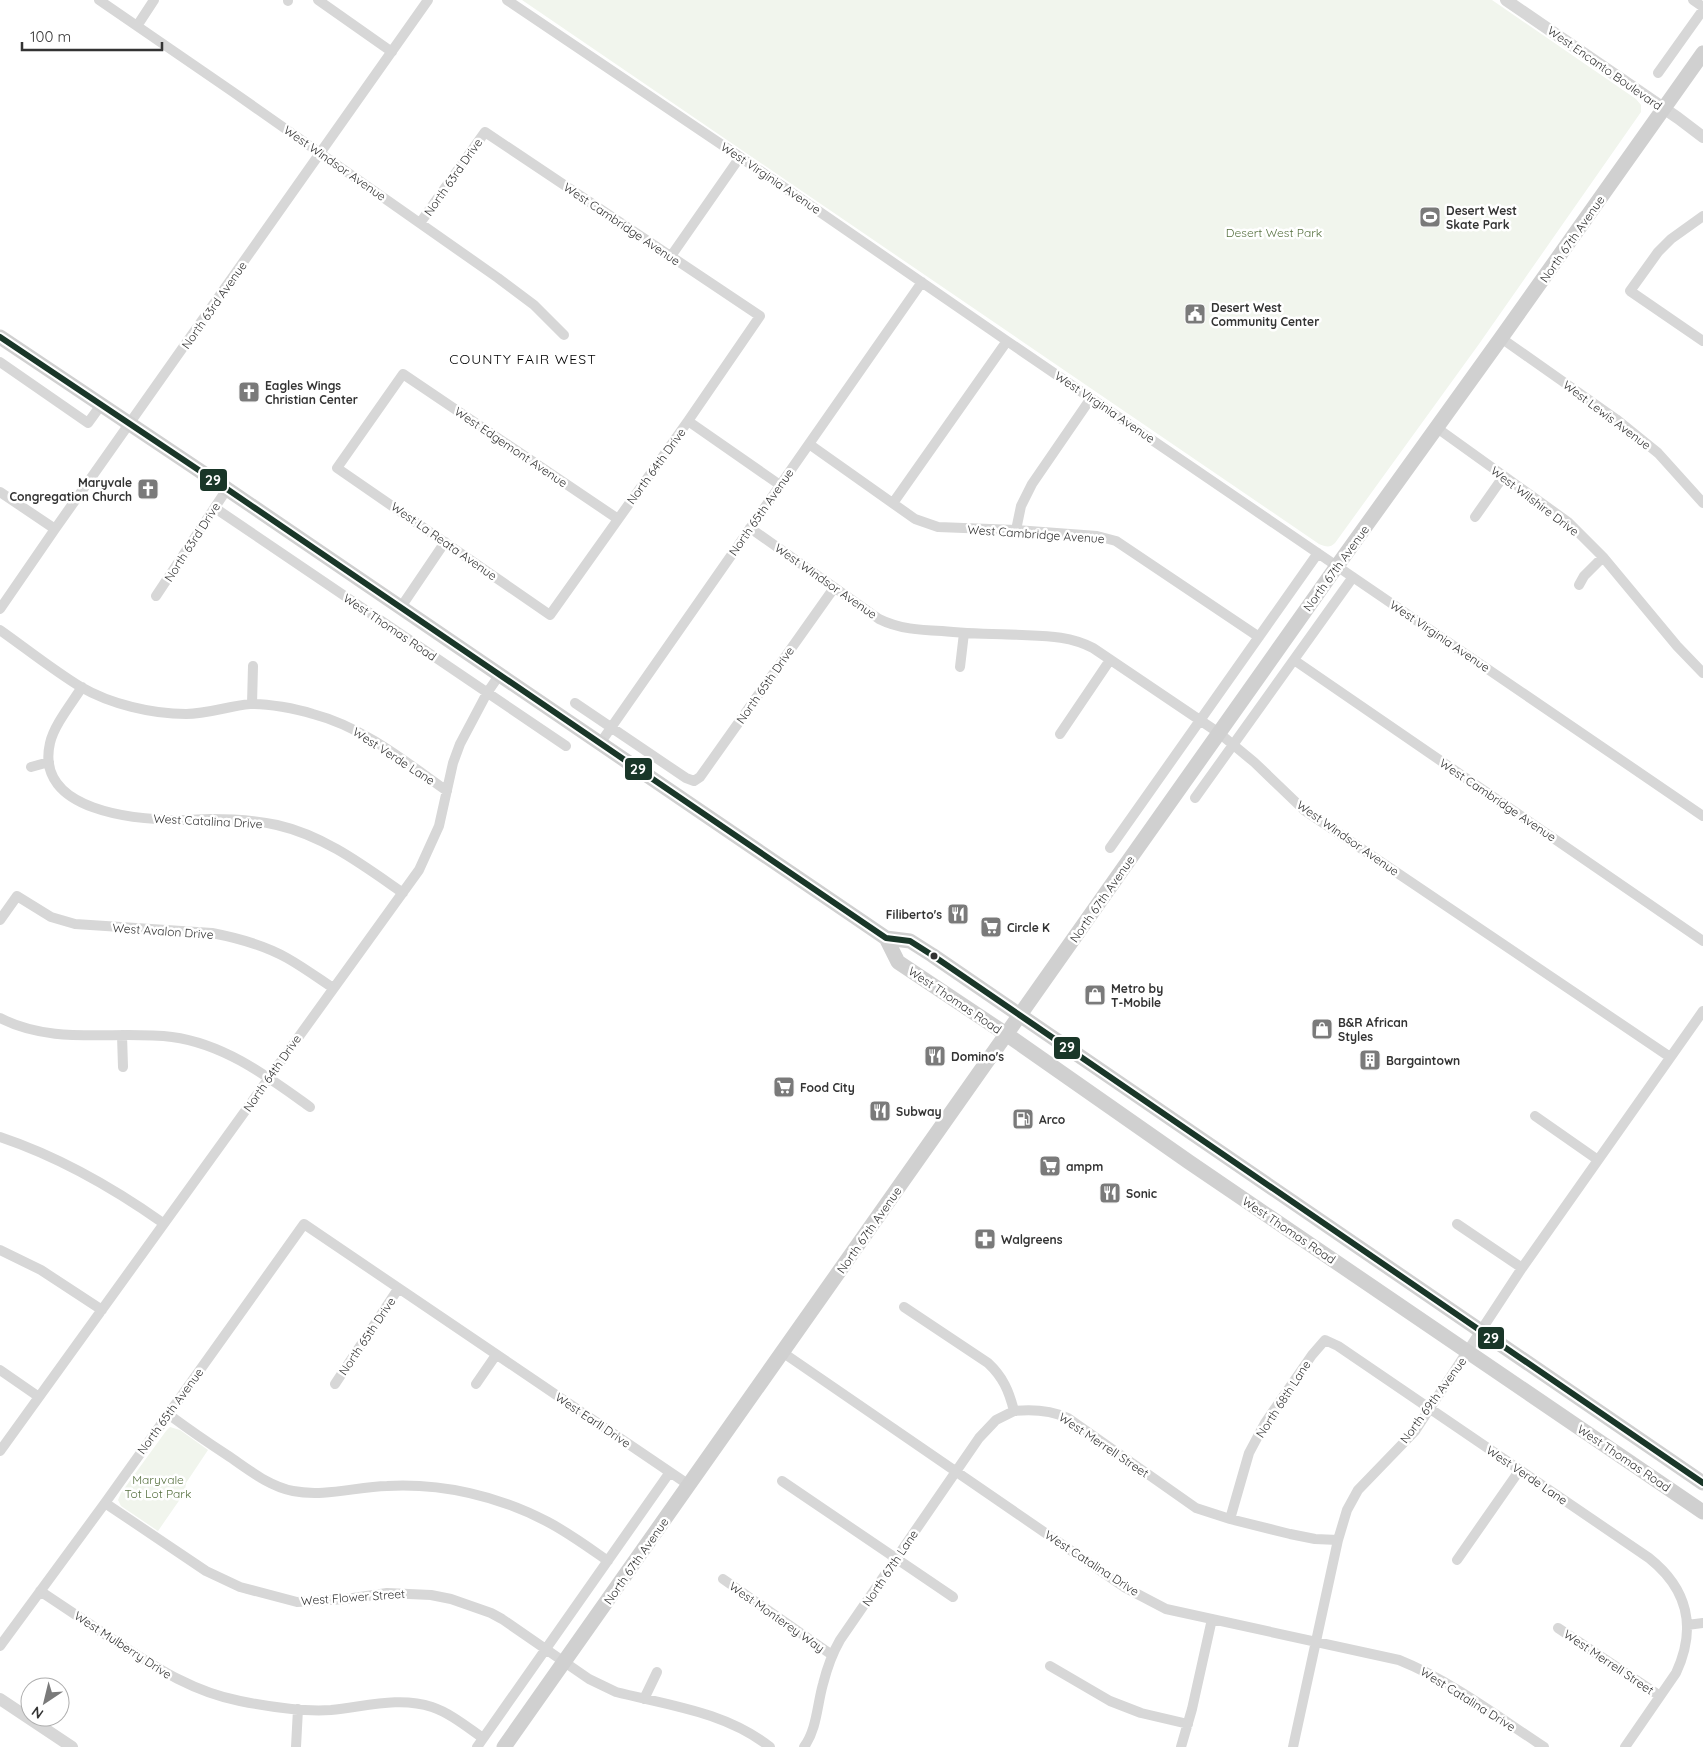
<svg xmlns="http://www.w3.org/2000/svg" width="1703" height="1747" font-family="Quicksand,sans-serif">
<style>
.green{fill:#f1f5ed}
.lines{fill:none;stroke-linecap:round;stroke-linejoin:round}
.minor{stroke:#d7d7d7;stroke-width:10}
.tertiary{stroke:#d7d7d7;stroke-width:12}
.secondary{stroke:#d0d0d0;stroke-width:15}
.bus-1-casing{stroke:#fff;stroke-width:10}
.bus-1{stroke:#193628;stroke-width:6}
.bus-dot{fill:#333;stroke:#fff;stroke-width:2}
.labels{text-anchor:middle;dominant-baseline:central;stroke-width:5;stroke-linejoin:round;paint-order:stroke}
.street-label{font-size:12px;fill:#333;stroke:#fff}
.poi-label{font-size:12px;font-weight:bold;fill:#333;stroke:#fff;text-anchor:start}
.park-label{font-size:12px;fill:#56703f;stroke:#fff}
.neighbourhood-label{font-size:14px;letter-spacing:1px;fill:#000;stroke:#fff}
.line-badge{stroke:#fff;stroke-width:2}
.badge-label{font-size:14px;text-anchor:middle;font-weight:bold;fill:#fff}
</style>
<rect width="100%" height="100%" fill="#fff"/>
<path class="green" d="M522 0H1492L1636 99 1641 105V112L1479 344 1335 543C1330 548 1326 547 1319 544Z
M170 1427 180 1430 208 1450 186 1483 185 1492 158 1531 121 1506 118 1500 121 1493 166 1431Z"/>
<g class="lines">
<path class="minor" d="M99 0 233 92 498 278 534 305 564 335
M318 0 392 52
M507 0 740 157 1007 341 1703 816
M1693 0 1703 7
M288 1V0
M137 26 154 0
M1658 73 1703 10
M1703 216 1671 239 1658 252 1630 291 1703 341
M420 223 485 132 760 316 688 421 550 615 337 468 403 374 618 519
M671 256 740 157
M1501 338 1616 419 1658 453 1703 503
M0 362 88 423 101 405
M688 421 780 485
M1437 428 1568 522 1603 557 1677 646 1703 673
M809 444 915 519 938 527 1016 530 1097 536 1116 541 1259 637
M0 492 55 529
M893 503 1007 341
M215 508 566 746
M1475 517 1503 477
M750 528 879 619C899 629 920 630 942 631 969 634 996 634 1022 635 1047 636 1070 636 1093 648L1219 733 1254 762 1304 810 1670 1057
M1016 530 1021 506 1032 484 1091 398
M1579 585 1584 576 1603 557
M156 596 227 489
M401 607 445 542
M0 609 55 529 428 0
M0 630C27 649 53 670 81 687 110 704 152 714 186 714 207 714 229 706 250 704 267 703 297 709 313 714 363 727 406 762 447 791
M1294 660 1703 941
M960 667 964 633
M82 687C72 703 54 725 50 743 34 812 137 820 183 820 192 820 201 819 210 819 232 819 255 820 277 825 325 836 364 866 403 893
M575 703 686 778 694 781 700 777 834 588
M252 704 253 666
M1060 734 1110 660
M601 742 922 282
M31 767 49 762
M1195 798 1353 577
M1110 848 1318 553
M0 920 17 896 51 917 75 924 212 933C238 938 264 945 287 958 303 967 318 978 333 988
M0 1018C54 1046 115 1030 172 1037 225 1044 268 1077 310 1107
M122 1035 123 1067
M1535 1116 1598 1160
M0 1137C60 1157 112 1187 163 1223
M1457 1224 1522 1268
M0 1250 41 1270 102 1310
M904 1307 988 1363C1003 1377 1009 1391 1014 1411 1033 1409 1050 1410 1068 1418L1196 1508 1230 1519 1290 1534 1315 1539 1338 1540
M782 1352 1124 1587 1166 1609 1399 1660C1451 1681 1497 1716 1544 1747
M0 1370 39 1397
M335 1384 398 1289
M476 1384 496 1355
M168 1414C187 1428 207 1442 227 1455 248 1469 268 1486 293 1491 324 1497 356 1487 387 1486 442 1483 499 1496 548 1522 569 1533 588 1547 608 1561
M0 1451 419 870 439 826 453 763 460 744 487 693 500 674
M782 1481 953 1597
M105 1503 206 1571 240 1587 297 1602 346 1599 387 1593 431 1595 451 1599 491 1613 502 1619 589 1679 616 1692C668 1705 726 1712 770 1747
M1230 1519 1249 1453 1265 1423 1312 1355 1325 1340 1338 1346 1649 1558C1688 1589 1697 1628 1676 1673L1625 1747
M1457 1560 1519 1471
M723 1579 832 1655
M40 1591C64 1607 88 1623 112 1639 154 1666 190 1691 240 1701 270 1707 301 1712 331 1710 364 1707 399 1696 432 1707 450 1713 467 1727 483 1738
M1687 1625 1703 1623
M1558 1628 1660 1696
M0 1646 105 1503 304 1224 689 1485
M1050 1666 1110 1701 1141 1713 1188 1724
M644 1699 657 1672
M296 1747 298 1709
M477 1747 670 1472
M804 1747C817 1729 817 1705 823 1684 827 1668 832 1654 840 1640L979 1438 996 1420 1014 1411
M1181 1747 1192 1709 1212 1619
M1293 1747 1338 1540 1347 1510 1358 1490 1415 1431 1522 1268 1703 1011"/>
<path class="tertiary" d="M1506 0 1678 118 1703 137
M0 1699 72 1747"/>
<path class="secondary" d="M0 337 227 489 886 938 910 941 932 955 1703 1483
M886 938 898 962 1006 1034 1189 1162 1703 1512
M504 1747 1122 870 1337 566 1501 338 1703 53"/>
<g class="bus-1-casing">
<path id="bus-1" d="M0 337 227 489 886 938 910 941 932 955 1703 1483"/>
</g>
<use href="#bus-1" class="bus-1"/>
</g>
<defs>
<g id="stadium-square" transform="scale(1.125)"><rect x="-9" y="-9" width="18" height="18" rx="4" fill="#7a7a7a" stroke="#fff"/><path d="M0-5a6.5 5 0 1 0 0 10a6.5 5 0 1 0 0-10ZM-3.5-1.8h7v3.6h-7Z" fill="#fff"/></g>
<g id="civic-square" transform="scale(1.125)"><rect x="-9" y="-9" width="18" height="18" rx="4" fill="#7a7a7a" stroke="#fff"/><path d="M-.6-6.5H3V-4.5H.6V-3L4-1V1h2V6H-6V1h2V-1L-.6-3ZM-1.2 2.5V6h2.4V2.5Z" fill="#fff"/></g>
<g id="church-square" transform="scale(1.125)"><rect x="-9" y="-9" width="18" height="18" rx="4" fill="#7a7a7a" stroke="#fff"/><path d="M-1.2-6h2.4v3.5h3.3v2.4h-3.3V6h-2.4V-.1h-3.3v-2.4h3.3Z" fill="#fff"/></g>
<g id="restaurant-square" transform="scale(1.125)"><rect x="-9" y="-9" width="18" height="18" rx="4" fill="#7a7a7a" stroke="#fff"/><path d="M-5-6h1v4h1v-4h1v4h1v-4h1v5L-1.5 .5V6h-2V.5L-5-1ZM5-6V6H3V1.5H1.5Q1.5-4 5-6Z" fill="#fff"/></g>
<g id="supermarket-square" transform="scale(1.125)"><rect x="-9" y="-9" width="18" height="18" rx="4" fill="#7a7a7a" stroke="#fff"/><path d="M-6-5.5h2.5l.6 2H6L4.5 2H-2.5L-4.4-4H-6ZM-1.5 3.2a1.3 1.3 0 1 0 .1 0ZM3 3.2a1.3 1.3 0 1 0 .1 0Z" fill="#fff"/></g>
<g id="shop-square" transform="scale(1.125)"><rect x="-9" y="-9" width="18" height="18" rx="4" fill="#7a7a7a" stroke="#fff"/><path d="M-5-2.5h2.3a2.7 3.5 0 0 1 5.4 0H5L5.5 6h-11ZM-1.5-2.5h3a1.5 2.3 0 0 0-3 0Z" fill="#fff"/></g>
<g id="building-square" transform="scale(1.125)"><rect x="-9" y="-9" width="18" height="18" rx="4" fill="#7a7a7a" stroke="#fff"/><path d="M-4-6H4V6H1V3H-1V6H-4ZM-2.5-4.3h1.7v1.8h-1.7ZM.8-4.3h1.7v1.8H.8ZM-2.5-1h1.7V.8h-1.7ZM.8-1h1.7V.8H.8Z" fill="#fff"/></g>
<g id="fuel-square" transform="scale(1.125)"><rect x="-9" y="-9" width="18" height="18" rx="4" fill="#7a7a7a" stroke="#fff"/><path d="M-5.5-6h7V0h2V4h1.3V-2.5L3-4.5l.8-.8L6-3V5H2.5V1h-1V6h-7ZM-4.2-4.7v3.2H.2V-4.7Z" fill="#fff"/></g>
<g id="pharmacy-square" transform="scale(1.125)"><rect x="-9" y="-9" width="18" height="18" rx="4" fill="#7a7a7a" stroke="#fff"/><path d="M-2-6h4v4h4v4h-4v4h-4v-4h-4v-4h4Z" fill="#fff"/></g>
</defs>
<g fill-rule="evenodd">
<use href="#stadium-square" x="1430" y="217"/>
<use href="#civic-square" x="1195" y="314"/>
<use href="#church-square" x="249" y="392"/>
<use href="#church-square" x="148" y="489"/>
<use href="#restaurant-square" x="958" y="914"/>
<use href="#supermarket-square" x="991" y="927"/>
<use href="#shop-square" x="1095" y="995"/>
<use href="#shop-square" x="1322" y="1029"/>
<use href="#restaurant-square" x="935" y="1056"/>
<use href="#building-square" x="1370" y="1060"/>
<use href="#supermarket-square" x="784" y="1087"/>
<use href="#restaurant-square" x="880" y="1111"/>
<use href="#fuel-square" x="1023" y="1119"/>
<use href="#supermarket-square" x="1050" y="1166"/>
<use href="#restaurant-square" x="1110" y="1193"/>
<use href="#pharmacy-square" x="985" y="1239"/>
</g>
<circle class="bus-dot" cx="934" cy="956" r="4.5"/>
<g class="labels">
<g class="street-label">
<text transform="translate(1605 68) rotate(35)">West Encanto Boulevard</text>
<text transform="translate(335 163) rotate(35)">West Windsor Avenue</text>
<text transform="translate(453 177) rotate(-55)">North 63rd Drive</text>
<text transform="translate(771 178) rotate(34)">West Virginia Avenue</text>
<text transform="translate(622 224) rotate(34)">West Cambridge Avenue</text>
<text transform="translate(1572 239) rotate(-55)">North 67th Avenue</text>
<text transform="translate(214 305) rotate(-55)">North 63rd Avenue</text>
<text transform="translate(1105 407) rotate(34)">West Virginia Avenue</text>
<text transform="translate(1607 415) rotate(37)">West Lewis Avenue</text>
<text transform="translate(511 447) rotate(34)">West Edgemont Avenue</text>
<text transform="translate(656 466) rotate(-54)">North 64th Drive</text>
<text transform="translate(1535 501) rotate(37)">West Wilshire Drive</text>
<text transform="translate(761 512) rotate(-55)">North 65th Avenue</text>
<text transform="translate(1036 534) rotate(4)">West Cambridge Avenue</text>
<text transform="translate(444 541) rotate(35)">West La Reata Avenue</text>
<text transform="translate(192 542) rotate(-57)">North 63rd Drive</text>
<text transform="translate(1336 568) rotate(-54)">North 67th Avenue</text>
<text transform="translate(826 581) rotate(35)">West Windsor Avenue</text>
<text transform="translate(390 627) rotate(34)">West Thomas Road</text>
<text transform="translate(1440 636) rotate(34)">West Virginia Avenue</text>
<text transform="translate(765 685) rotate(-55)">North 65th Drive</text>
<text transform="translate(394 756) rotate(33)">West Verde Lane</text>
<text transform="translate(1498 800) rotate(34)">West Cambridge Avenue</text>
<text transform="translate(208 821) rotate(3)">West Catalina Drive</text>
<text transform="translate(1348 838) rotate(35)">West Windsor Avenue</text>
<text transform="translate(1102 899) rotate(-55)">North 67th Avenue</text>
<text transform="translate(163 931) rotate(4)">West Avalon Drive</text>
<text transform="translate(955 1000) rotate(34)">West Thomas Road</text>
<text transform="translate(272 1073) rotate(-55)">North 64th Drive</text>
<text transform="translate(869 1230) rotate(-55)">North 67th Avenue</text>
<text transform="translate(1289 1230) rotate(34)">West Thomas Road</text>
<text transform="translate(367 1336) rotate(-56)">North 65th Drive</text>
<text transform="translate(1283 1399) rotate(-57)">North 68th Lane</text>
<text transform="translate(1433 1400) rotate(-54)">North 69th Avenue</text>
<text transform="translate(170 1411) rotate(-54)">North 65th Avenue</text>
<text transform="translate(593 1420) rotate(34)">West Earll Drive</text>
<text transform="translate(1104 1445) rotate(34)">West Merrell Street</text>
<text transform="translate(1624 1458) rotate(34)">West Thomas Road</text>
<text transform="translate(1527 1475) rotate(34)">West Verde Lane</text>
<text transform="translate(636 1561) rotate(-55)">North 67th Avenue</text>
<text transform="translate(1092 1563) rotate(33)">West Catalina Drive</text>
<text transform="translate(890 1568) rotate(-56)">North 67th Lane</text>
<text transform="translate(353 1597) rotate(-4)">West Flower Street</text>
<text transform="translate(777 1617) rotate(35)">West Monterey Way</text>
<text transform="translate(123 1645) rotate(33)">West Mulberry Drive</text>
<text transform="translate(1609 1662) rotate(34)">West Merrell Street</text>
<text transform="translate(1468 1699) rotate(32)">West Catalina Drive</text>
</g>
<g class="poi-label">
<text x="1446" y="210">Desert West<tspan x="1446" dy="14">Skate Park</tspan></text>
<text x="1211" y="307">Desert West<tspan x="1211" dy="14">Community Center</tspan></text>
<text x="265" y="385">Eagles Wings<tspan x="265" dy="14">Christian Center</tspan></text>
<text x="132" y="482" text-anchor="end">Maryvale<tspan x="132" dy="14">Congregation Church</tspan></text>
<text x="942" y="914" text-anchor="end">Filiberto's</text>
<text x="1007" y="927">Circle K</text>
<text x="1111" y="988">Metro by<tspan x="1111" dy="14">T-Mobile</tspan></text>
<text x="1338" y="1022">B&amp;R African<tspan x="1338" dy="14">Styles</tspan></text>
<text x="951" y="1056">Domino's</text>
<text x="1386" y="1060">Bargaintown</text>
<text x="800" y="1087">Food City</text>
<text x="896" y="1111">Subway</text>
<text x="1039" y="1119">Arco</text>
<text x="1066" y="1166">ampm</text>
<text x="1126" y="1193">Sonic</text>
<text x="1001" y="1239">Walgreens</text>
</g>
<g class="park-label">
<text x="1274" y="232">Desert West Park</text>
<text x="158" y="1479">Maryvale<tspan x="158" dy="14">Tot Lot Park</tspan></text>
</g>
<g class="neighbourhood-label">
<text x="523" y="359">COUNTY FAIR WEST</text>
</g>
</g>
<g class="line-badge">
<rect x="199" y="468" width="29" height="24" rx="5" fill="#193628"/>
<rect x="624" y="757" width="29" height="24" rx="5" fill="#193628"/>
<rect x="1053" y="1036" width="28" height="24" rx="5" fill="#193628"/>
<rect x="1477" y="1326" width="28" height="24" rx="5" fill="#193628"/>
</g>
<g class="badge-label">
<text x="213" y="485">29</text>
<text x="638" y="774">29</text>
<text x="1067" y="1052">29</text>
<text x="1491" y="1343">29</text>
</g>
<g transform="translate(45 1702) rotate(215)"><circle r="24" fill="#ffffff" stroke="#adadad"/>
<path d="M0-4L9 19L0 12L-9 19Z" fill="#7a7a7a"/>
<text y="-8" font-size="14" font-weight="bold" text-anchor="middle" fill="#333333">N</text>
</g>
<path d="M22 42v8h140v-8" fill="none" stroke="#333333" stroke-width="2.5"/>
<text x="30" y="42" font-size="15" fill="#333333" stroke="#ffffff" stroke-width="4" paint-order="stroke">100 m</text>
</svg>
